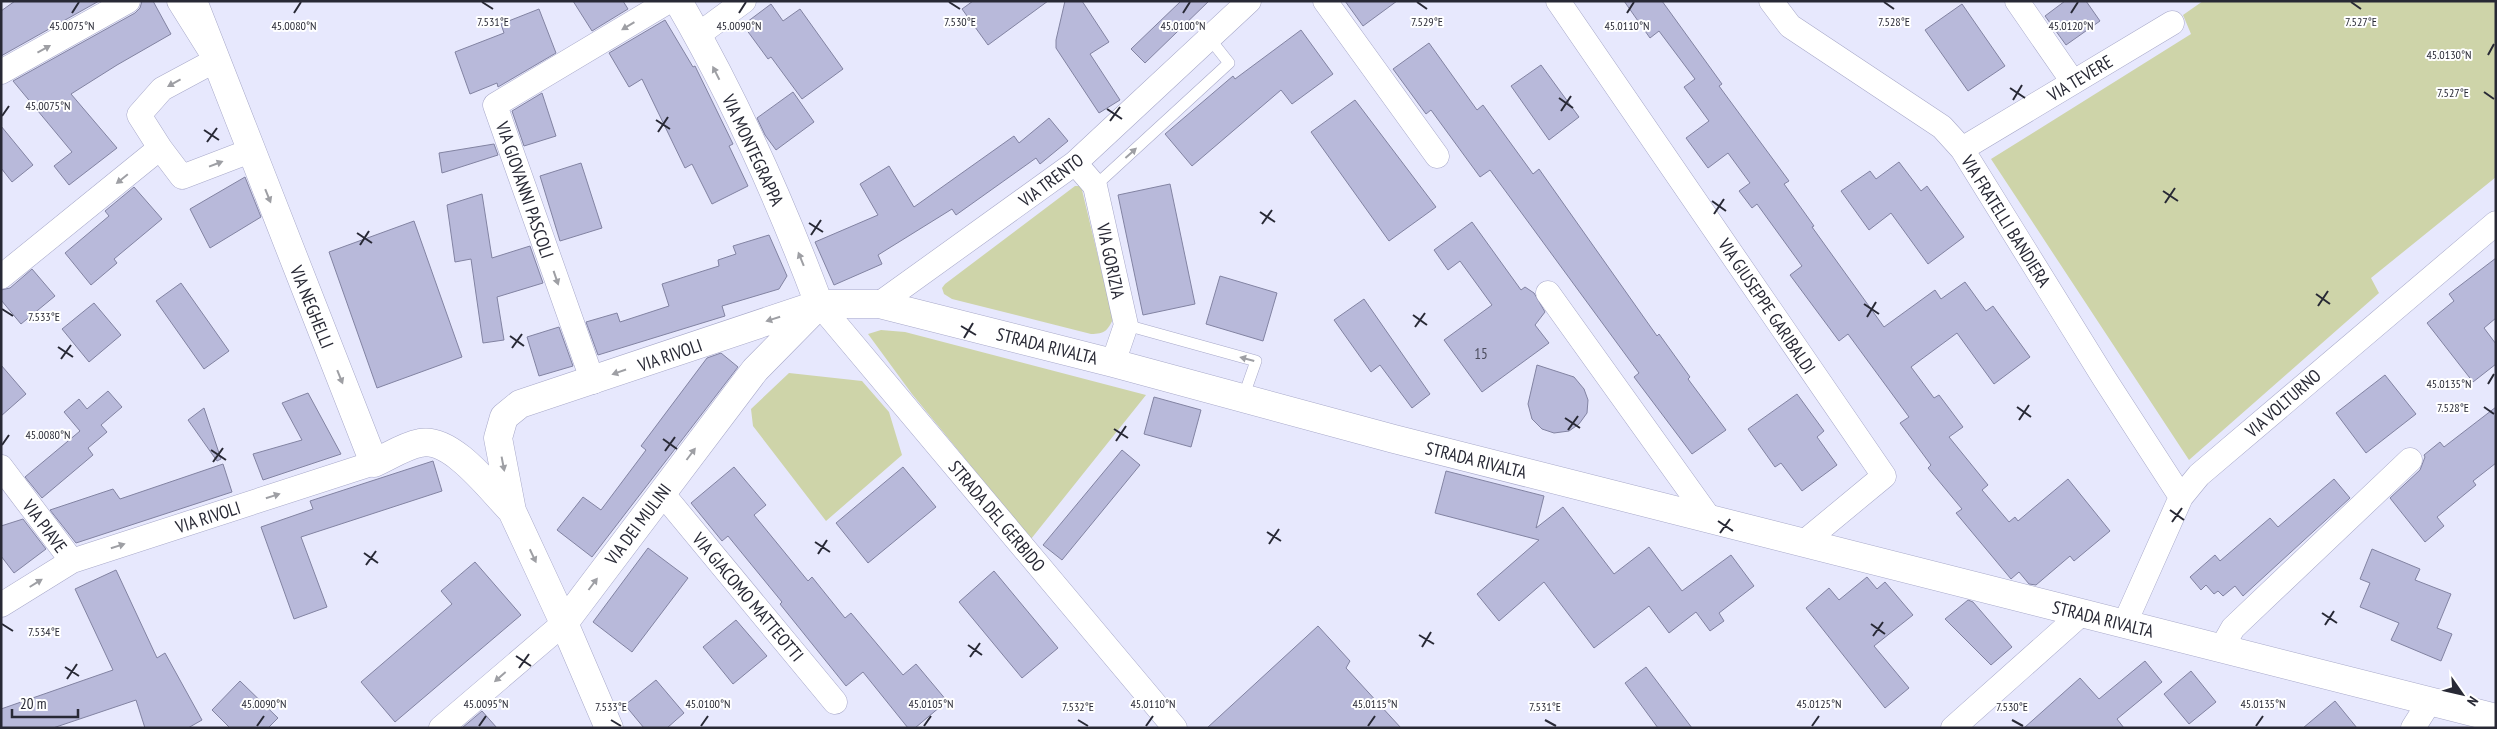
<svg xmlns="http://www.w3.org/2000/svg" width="2497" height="729" font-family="'PT Sans Narrow',sans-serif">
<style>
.green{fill:#ced4a9}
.building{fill:#b8b9da;stroke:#8283a2}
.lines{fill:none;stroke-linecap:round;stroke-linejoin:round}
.service-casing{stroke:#a7a8c9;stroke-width:12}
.minor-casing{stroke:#a7a8c9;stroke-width:25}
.tertiary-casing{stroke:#a7a8c9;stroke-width:29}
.service{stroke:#fff;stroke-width:11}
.minor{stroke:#fff;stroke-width:24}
.tertiary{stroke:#fff;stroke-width:28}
.oneway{fill:#9e9fa4}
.ticks{fill:none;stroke:#282935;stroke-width:2}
.labels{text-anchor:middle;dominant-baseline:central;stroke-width:4;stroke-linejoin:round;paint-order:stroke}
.number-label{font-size:15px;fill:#4c4d5e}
.street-label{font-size:18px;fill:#282935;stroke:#fff}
.ticks-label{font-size:12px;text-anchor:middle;fill:#282935;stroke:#fff;stroke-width:4;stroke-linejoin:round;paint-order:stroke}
</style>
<rect width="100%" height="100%" fill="#e7e8fd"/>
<path class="green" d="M2203 1H2496V177L2371 278 2379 293 2189 460 1991 159 2191 34 2183 15Z
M1075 186H1080L1082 190 1113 319C1108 330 1105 334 1091 334L952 299 944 294 942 288 945 284Z
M881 330 905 332 1146 395 1031 539 912 394 868 334Z
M789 373 862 381 889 412 902 455 826 521 753 426 751 409Z"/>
<path class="building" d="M15 1H99L1 56V11Z
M142 1H153L171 34 117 65 71 94 117 148 69 185 54 166 72 152 13 81 135 13 140 8Z
M573 1H623L628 9 592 31Z
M973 1H1048L988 45 962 9Z
M1065 1H1082L1109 42 1090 54 1120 100 1099 113 1056 48V40Z
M1181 1H1209L1145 63 1131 49Z
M1345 1H1397L1363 26Z
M1624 1H1662L1722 84 1719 86 1789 181 1784 184 1814 226 1812 227 1884 327 1935 290 1941 299 1965 282 1986 311 1993 306 2030 357 1994 384 1957 333 1911 367 1934 398 1939 395 1963 427 1949 437 1988 485 1982 490 2009 522 2015 517 2018 521 2068 479 2110 531 2074 561 2070 556 2036 585 2029 584 2019 572 2011 579 1956 513 1962 509 1928 468 1931 465 1900 423 1909 417 1848 334 1839 341 1790 275 1802 266 1757 204 1752 208 1739 191 1750 183 1728 153 1708 168 1686 138 1709 121 1684 87 1695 79 1659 31 1650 38Z
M2065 1H2086L2100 21 2066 45 2045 16Z
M771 4 783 21 800 9 843 69 802 99 771 57 768 59 743 25Z
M1962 4 2005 66 1968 91 1925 30Z
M539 9 556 53 498 87 497 83 470 94 455 52 504 33 501 24Z
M665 20 693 67 695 66 733 144 729 146 748 186 712 204 692 164 685 168 642 79 629 87 609 53Z
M1301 30 1333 74 1292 104 1281 90 1192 166 1165 134 1233 76 1235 79Z
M1429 43 1477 110 1483 105 1533 174 1539 169 1657 336 1659 334 1690 377 1688 379 1726 430 1692 454 1634 377 1639 373 1490 170 1480 177 1431 110 1426 114 1393 69Z
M1541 65 1579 117 1549 140 1511 86Z
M793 92 814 122 776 150 765 135 757 118Z
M542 93 556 136 524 146 512 111Z
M1355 100 1436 207 1389 241 1311 132Z
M1049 118 1068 141 1040 164 1036 158 956 215 952 209 878 255 882 264 834 285 815 242 878 215 860 184 889 166 914 207 1014 136 1019 143Z
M1 126 33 165 12 182 1 168Z
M494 144 498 155 442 173 439 153Z
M1899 162 1921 191 1927 186 1964 237 1928 264 1891 213 1869 230 1841 191 1870 171 1876 179Z
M581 163 602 228 560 241 540 176Z
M245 177 261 217 210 248 190 209Z
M1170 184 1195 304 1143 315 1118 195Z
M134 187 162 219 114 259 117 263 91 285 65 253 109 216 105 211Z
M482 194 492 258 530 246 543 283 497 297 504 340 483 343 471 259 455 262 447 205Z
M414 221 462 357 377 388 329 252Z
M1472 222 1521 290 1525 287 1534 293 1545 312 1535 325 1549 343 1482 392 1444 340 1492 305 1460 261 1448 270 1434 250Z
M769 235 787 276 779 289 722 306 725 316 598 355 586 322 617 313 620 322 669 306 662 284 719 266 718 260 736 254 733 246Z
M2496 258V318L2484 328 2496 344V364L2473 382 2427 323 2454 301 2449 294Z
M32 269 55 296 21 324 1 300V290L10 288Z
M1220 276 1277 293 1263 341 1206 324Z
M181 283 229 351 204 369 156 301Z
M1364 299 1430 394 1412 408 1380 365 1371 372 1334 320Z
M94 303 121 335 89 362 62 329Z
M559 327 573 366 539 376 527 337Z
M721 353 738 367 592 557 557 530 583 497 601 510 646 450 641 446 707 358Z
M1 365 26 394 1 416Z
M1537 365 1574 377 1584 389 1588 400 1587 413 1579 424 1569 431 1554 433 1542 429 1532 419 1528 404Z
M2385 375 2416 414 2366 453 2336 413Z
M108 391 122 407 101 425 107 432 88 448 93 455 42 498 25 477 80 431 64 412 79 399 87 409Z
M308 393 341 454 263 480 253 454 302 440 282 403Z
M1797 394 1824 431 1817 437 1837 465 1802 491 1781 463 1775 467 1748 429Z
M1154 397 1201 410 1191 447 1144 434Z
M2496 407V463L2473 481 2476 485 2437 517 2444 526 2425 542 2390 498 2420 470 2425 457 2424 455 2440 442 2444 447Z
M204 408 221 459 217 461 188 420Z
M1122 450 1140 465 1062 560 1043 545Z
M433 461 442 491 301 537 327 607 294 619 261 527 313 509 310 501Z
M223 464 232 492 76 543 50 510 113 489 120 499Z
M734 467 766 505 754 515 808 581 812 577 845 618 851 613 903 675 916 664 947 701 915 728H908L863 672 846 686 780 604 782 602 728 536 722 541 691 503Z
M903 467 936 507 868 563 836 523Z
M1446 471 1544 496 1536 528 1563 507 1614 574 1649 547 1682 591 1731 555 1754 586 1719 613 1724 621 1710 631 1696 612 1669 633 1649 606 1594 648 1544 582 1499 621 1477 594 1539 540 1435 513Z
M2334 479 2350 498 2243 596 2235 586 2223 596 2218 591 2214 594 2206 585 2201 590 2190 577 2215 555 2220 561 2270 518 2278 527Z
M23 519 46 549 14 573 1 556V526Z
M648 548 688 578 632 652 593 622Z
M2372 549 2420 569 2415 580 2451 594 2437 628 2452 634 2441 661 2391 640 2399 623 2360 607 2370 583 2360 579Z
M475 562 521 615 395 722 361 682 452 604 441 591Z
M116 570 157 658 165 653 202 720 188 728H145L136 700 53 728H1V709L113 670 75 589Z
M994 571 1058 648 1022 678 959 602Z
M1867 577 1877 589 1885 582 1913 615 1874 646 1909 688 1885 708 1806 608 1829 588 1839 600Z
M1968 600 1973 602 2012 647 1991 665 1945 619Z
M736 620 767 656 733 684 703 647Z
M1318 626 1350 661 1346 668 1401 728H1207Z
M2145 661 2162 682 2117 719 2124 728H2024L2080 678 2099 699Z
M1646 667 1692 728H1658L1625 683Z
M2191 671 2216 702 2189 724 2164 694Z
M656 680 684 713 667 728H644L625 705Z
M240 681 278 718 268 728H230L212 710Z
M2335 701 2357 728H2303Z
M482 711 497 728H462Z"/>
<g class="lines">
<g class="service-casing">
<path id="service" d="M1095 186 1229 63 1210 39
M1126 325 1256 361 1243 398"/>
</g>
<g class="minor-casing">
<path id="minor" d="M179 1 216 60 162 89 139 115 160 148 182 177 250 151
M1325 1 1437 156
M1558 1 1884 476 1803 543
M1771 1 1790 26 1942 127 1962 149 2104 378 2181 497
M2017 1 2073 82
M698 35 744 1
M1 72 128 1
M1962 149 2172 23
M1075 163 1095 186 1126 325 1113 363
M1 277 160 148
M1548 293 1710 519
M819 304 1175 728
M879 304 1075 163 1249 1
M593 382 495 105 669 1
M1 467 72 561
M662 493 835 702
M1 605 72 561 374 463
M2124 625 2181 497 2199 475 2496 223
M2221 649 2233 628 2410 460
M441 728 564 623
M1953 728 2081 614
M2413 728 2430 701"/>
</g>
<g class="tertiary-casing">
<path id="tertiary" d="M193 1 374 463C388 457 404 446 420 443 452 436 492 491 512 511
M678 1C734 97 780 200 819 304
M564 623 755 370 816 308
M609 728 564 623 512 511 498 438 504 417 520 404 819 304H879L1113 363 1394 439 2496 718"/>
</g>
<use href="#service" class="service"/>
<use href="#minor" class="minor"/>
<use href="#tertiary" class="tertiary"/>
</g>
<defs><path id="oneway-solid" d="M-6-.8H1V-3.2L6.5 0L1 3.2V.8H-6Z" transform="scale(1.25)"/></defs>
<g class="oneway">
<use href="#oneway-solid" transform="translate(628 26) rotate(149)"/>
<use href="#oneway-solid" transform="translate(44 49) rotate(-29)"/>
<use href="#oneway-solid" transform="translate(716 73) rotate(-117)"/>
<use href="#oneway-solid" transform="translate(174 83) rotate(151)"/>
<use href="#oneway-solid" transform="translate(1131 153) rotate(-42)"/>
<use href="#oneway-solid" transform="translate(216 164) rotate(-21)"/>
<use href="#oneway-solid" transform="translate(122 179) rotate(141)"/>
<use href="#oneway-solid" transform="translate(268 196) rotate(68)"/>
<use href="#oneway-solid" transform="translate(801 259) rotate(-112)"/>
<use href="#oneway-solid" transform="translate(556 278) rotate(71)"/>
<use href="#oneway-solid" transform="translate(773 319) rotate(162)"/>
<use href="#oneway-solid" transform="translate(1247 359) rotate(-165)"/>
<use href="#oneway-solid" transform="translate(619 372) rotate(161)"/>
<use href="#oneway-solid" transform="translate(340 377) rotate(68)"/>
<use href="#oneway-solid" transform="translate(691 454) rotate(-53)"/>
<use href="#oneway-solid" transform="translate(503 464) rotate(79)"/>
<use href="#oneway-solid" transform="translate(273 496) rotate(-18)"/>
<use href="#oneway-solid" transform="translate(118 546) rotate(-18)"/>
<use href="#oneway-solid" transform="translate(533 556) rotate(65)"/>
<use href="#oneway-solid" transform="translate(36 583) rotate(-32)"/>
<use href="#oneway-solid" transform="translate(593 584) rotate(-53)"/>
<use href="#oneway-solid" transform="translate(500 677) rotate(139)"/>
</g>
<path class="ticks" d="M482 2 493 9M949 2 960 9M1417 2 1427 9M1884 2 1894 9M2351 2 2361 9M72 13 79 2M294 13 301 2M739 13 746 2M1183 13 1190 2M1627 13 1634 2M2071 13 2078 2M2488 55 2494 44M2010 88 2025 98M2484 92 2494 99M1559 98 1573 108M2013 100 2022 85M1107 109 1122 119M1561 111 1571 96M2 116 9 106M656 120 670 129M1110 121 1120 107M204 130 219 140M658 132 668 117M207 142 217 128M2163 191 2178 201M1712 201 1726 211M2165 203 2175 188M1260 212 1275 222M1714 214 1724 199M809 223 823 232M1262 224 1272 210M357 233 372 243M811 235 821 220M360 245 369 231M2316 294 2330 304M1864 304 1879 314M2318 306 2328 291M2 309 13 316M1413 315 1427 325M1867 317 1876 302M961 326 976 335M1415 327 1425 313M510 336 524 346M964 338 973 323M58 347 73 357M512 348 522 334M61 359 71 345M2488 384 2494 374M2017 407 2031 417M2484 407 2494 414M1565 418 1580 428M2019 420 2029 405M1114 429 1128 438M1568 430 1578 416M663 439 677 449M1116 441 1126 426M2 445 9 435M211 450 226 460M665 451 675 437M213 462 223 448M2170 510 2184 520M1718 521 1733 531M2172 522 2182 508M1267 532 1281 541M1720 533 1730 519M815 542 830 552M1269 544 1279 529M364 553 378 563M818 554 827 540M366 565 376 551M2322 613 2337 623M2 624 13 631M1871 624 1885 634M2325 625 2334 611M1419 635 1434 644M1873 636 1883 622M968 645 982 655M1422 647 1431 632M516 656 531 666M970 657 980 643M65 667 79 676M519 668 529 654M67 679 77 664M611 720 621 726M1078 720 1088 726M1545 720 1556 726M2012 720 2023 726M257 726 264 716M479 726 486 716M701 726 708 716M924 726 931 716M1146 726 1153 716M1368 726 1375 716M1812 726 1819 716M2256 726 2263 716"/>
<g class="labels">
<g class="number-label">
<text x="1481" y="353">15</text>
</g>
<g class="street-label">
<text transform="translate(2080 78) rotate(-31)">VIA TEVERE</text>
<text transform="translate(753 150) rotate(65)">VIA MONTEGRAPPA</text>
<text transform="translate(1051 180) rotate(-37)">VIA TRENTO</text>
<text transform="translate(525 190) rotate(71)">VIA GIOVANNI PASCOLI</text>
<text transform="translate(2006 221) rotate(58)">VIA FRATELLI BANDIERA</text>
<text transform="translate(1111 261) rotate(78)">VIA GORIZIA</text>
<text transform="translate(1767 306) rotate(56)">VIA GIUSEPPE GARIBALDI</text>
<text transform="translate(312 307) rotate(68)">VIA NEGHELLI</text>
<text transform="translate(1047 346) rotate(14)">STRADA RIVALTA</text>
<text transform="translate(670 355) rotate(-19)">VIA RIVOLI</text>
<text transform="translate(2283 403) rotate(-41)">VIA VOLTURNO</text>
<text transform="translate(1476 460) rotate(14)">STRADA RIVALTA</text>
<text transform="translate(997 516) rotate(50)">STRADA DEL GERBIDO</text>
<text transform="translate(208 517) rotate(-18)">VIA RIVOLI</text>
<text transform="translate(638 524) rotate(-53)">VIA DEI MULINI</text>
<text transform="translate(45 526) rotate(53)">VIA PIAVE</text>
<text transform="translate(748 597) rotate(50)">VIA GIACOMO MATTEOTTI</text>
<text transform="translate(2103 619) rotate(14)">STRADA RIVALTA</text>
</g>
</g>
<g class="ticks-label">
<text x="493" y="26">7.531°E</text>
<text x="960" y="26">7.530°E</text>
<text x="1427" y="26">7.529°E</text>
<text x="2361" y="26">7.527°E</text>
<text x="1894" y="26">7.528°E</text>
<text x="2071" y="30">45.0120°N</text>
<text x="72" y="30">45.0075°N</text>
<text x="294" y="30">45.0080°N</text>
<text x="739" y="30">45.0090°N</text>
<text x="1183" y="30">45.0100°N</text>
<text x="1627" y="30">45.0110°N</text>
<text x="2449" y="59">45.0130°N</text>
<text x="2453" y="97">7.527°E</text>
<text x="48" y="110">45.0075°N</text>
<text x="44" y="321">7.533°E</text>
<text x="2449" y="388">45.0135°N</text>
<text x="2453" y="412">7.528°E</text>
<text x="48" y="439">45.0080°N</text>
<text x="44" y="636">7.534°E</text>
<text x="264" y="708">45.0090°N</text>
<text x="486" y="708">45.0095°N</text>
<text x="708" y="708">45.0100°N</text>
<text x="931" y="708">45.0105°N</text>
<text x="1153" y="708">45.0110°N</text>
<text x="1375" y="708">45.0115°N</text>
<text x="1819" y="708">45.0125°N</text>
<text x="2263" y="708">45.0135°N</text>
<text x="611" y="711">7.533°E</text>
<text x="1078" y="711">7.532°E</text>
<text x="1545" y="711">7.531°E</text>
<text x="2012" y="711">7.530°E</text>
</g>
<rect width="2497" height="729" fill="none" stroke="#282935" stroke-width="5"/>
<g transform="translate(2462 694) rotate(124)" stroke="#ffffff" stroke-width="4" paint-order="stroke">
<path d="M0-4L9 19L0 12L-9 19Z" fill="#282935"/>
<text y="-8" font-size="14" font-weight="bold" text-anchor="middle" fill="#282935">N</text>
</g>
<path d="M12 709v8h66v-8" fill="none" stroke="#282935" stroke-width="2.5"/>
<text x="20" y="709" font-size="15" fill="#282935" stroke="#ffffff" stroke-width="4" paint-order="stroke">20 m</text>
</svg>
